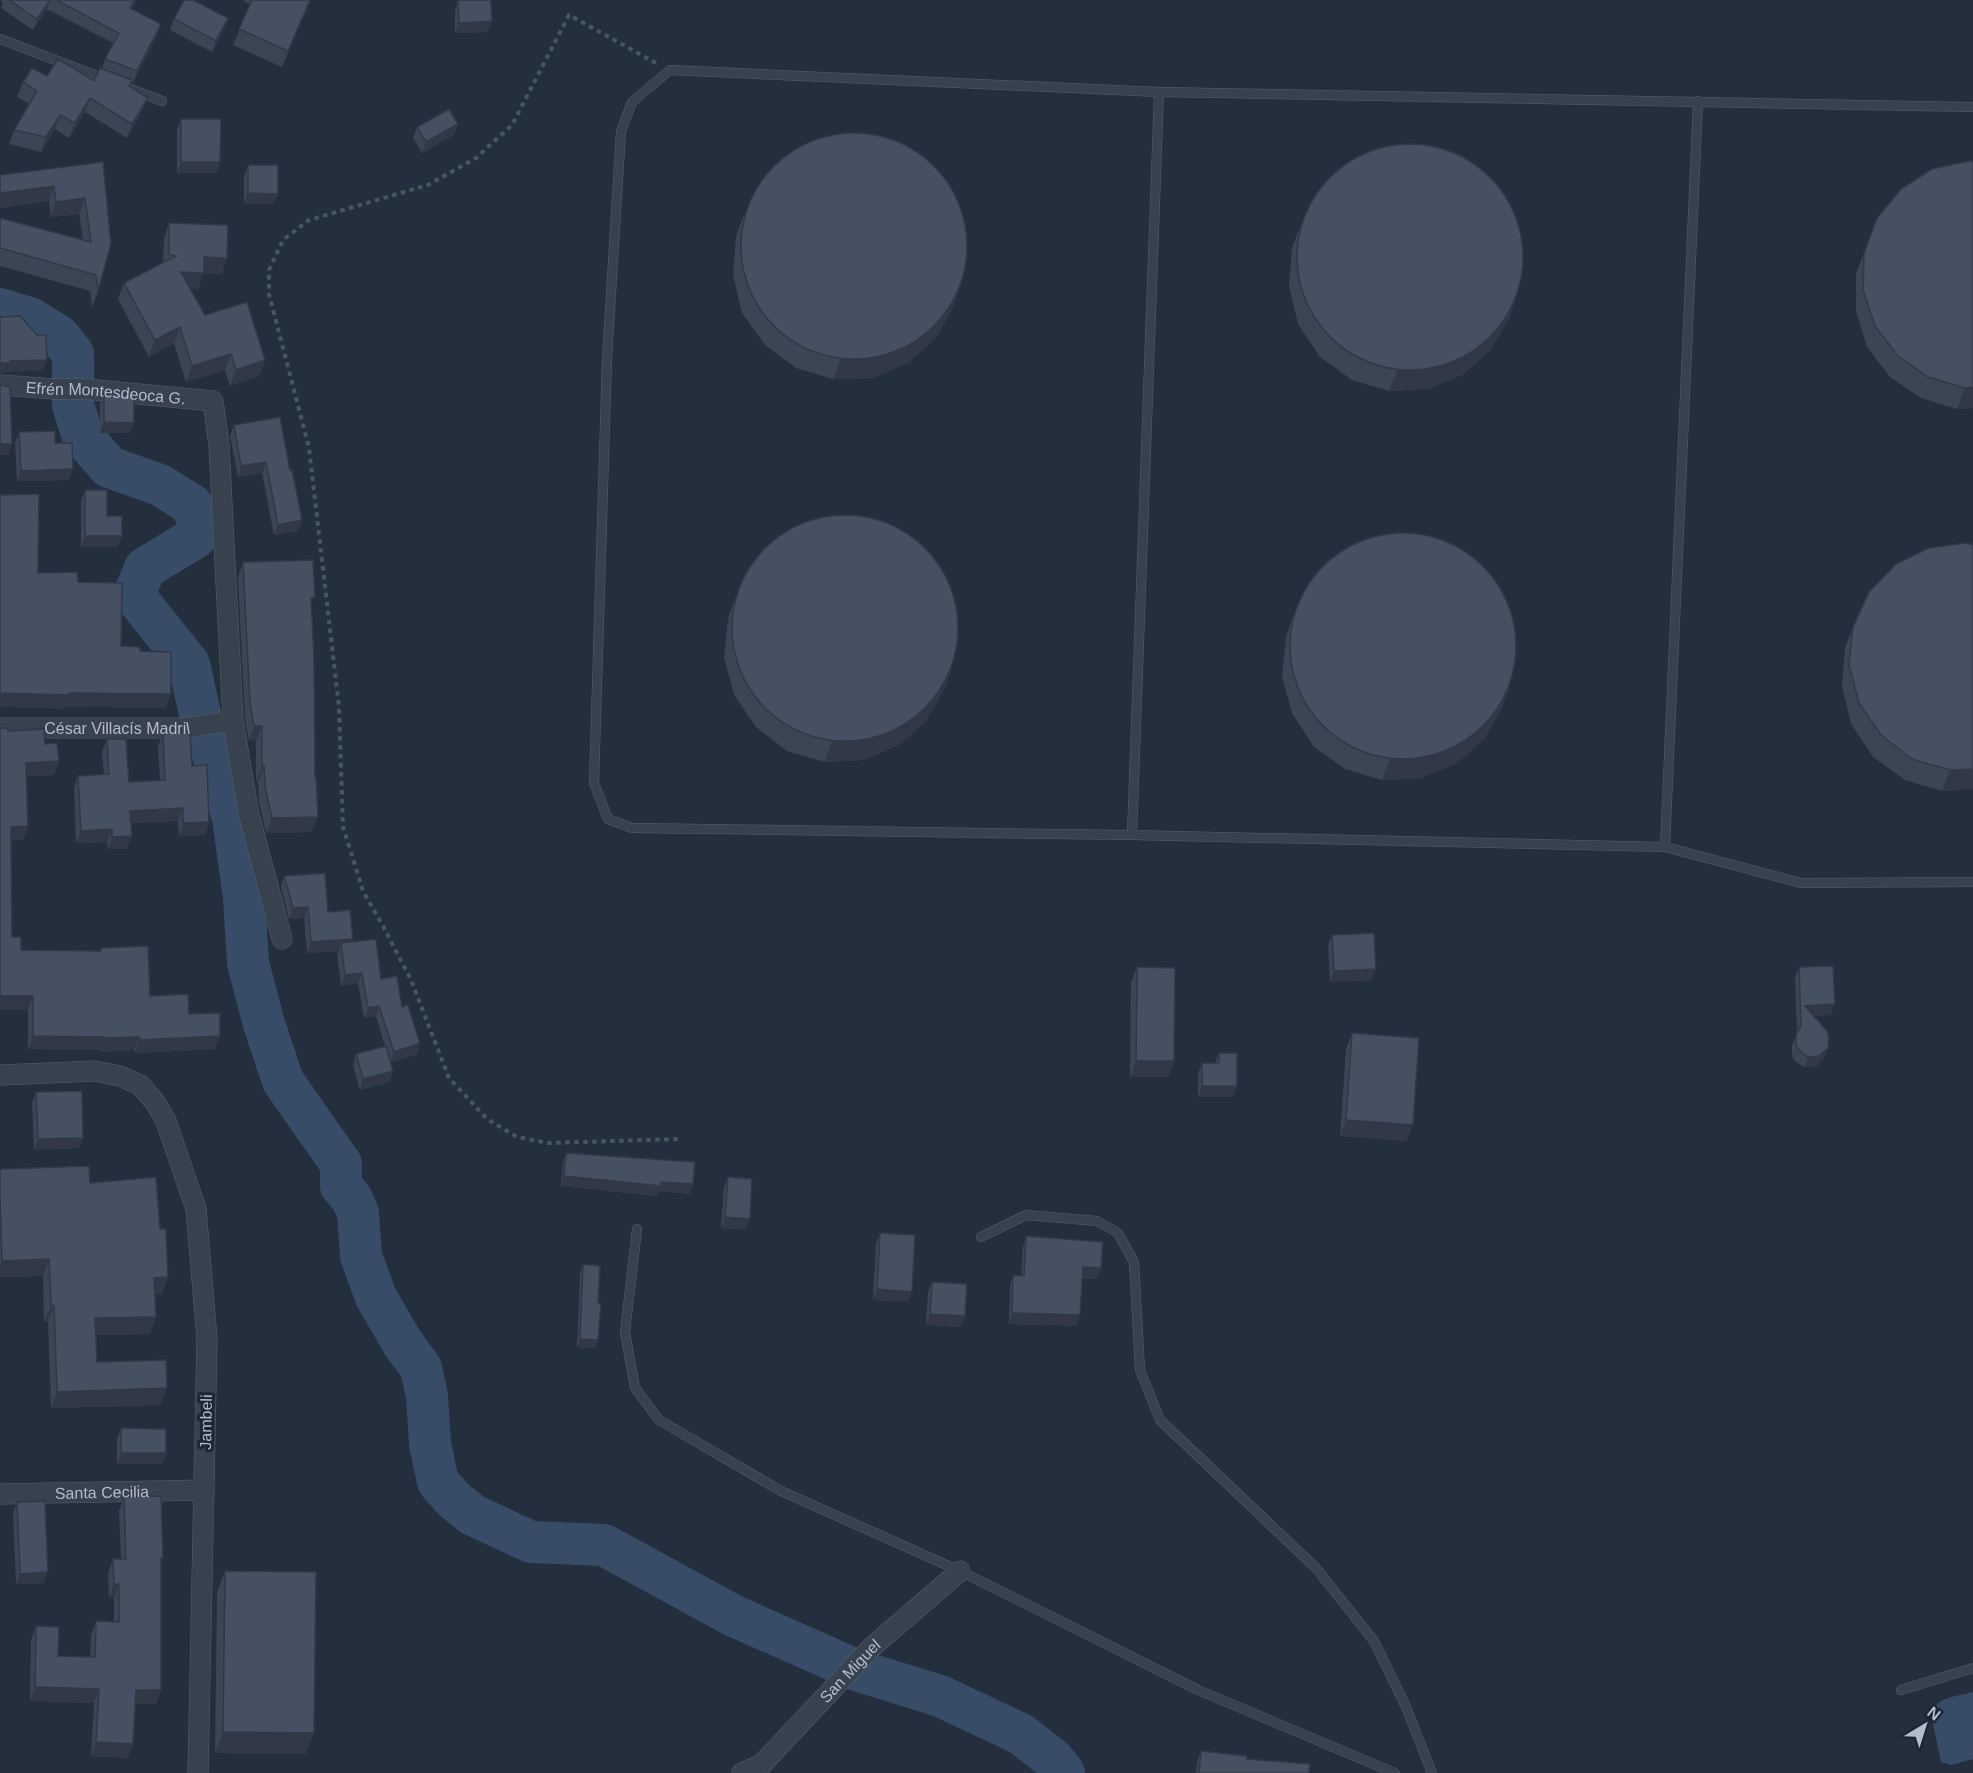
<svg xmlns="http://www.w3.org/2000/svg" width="1973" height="1773" font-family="Arial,sans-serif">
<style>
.water{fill:#394c67}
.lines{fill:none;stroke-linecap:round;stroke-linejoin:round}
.river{stroke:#394c67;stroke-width:42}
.service-casing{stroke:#565f6c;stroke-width:10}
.minor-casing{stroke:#565f6c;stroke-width:21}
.path{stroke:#44595c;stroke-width:4;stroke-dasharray:4.5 4.5;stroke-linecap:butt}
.service{stroke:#38414e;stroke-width:9}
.minor{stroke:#38414e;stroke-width:20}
.wall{fill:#3b4654}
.shaded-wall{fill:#303945}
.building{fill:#455162;stroke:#303945;stroke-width:1.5}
.labels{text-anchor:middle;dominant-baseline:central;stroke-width:6;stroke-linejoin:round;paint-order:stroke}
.street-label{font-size:16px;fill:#b4bcc9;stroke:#1d2633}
</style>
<rect width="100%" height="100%" fill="#242f3e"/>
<path class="water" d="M1973 1692V1759L1951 1765 1941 1762 1931 1714C1935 1697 1959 1696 1973 1692Z"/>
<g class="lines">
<path class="river" d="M0 309 30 318 59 336 73 354V405L83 437 109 467 160 485 192 505 199 524 195 538 145 568 134 595 189 664 200 714 233 818 244 897 248 963 264 1024 283 1081 341 1164V1186L352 1199 358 1213 361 1256 376 1297 402 1342 421 1368 427 1396 430 1444 438 1482 454 1500 473 1515 531 1542 604 1545 734 1616 856 1670 940 1696 1021 1734 1053 1759 1064 1773"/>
<g class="service-casing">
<path id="service" d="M0 39 107 80
M128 88 162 101
M1973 107 1159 92 670 70 632 102 621 131 607 359 594 783 608 819 632 828 1132 835 1665 847 1801 883 1973 882
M1132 835 1159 92
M1665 847 1698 101
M637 1229 625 1332 635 1388 659 1420 781 1491 960 1571 1198 1690 1395 1773
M981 1237 1026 1215 1097 1221 1118 1233 1134 1262 1140 1370 1160 1420 1316 1568 1374 1641 1406 1707 1432 1773
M1901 1690 1973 1668"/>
</g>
<g class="minor-casing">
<g id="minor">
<path id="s1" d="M0 385 55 389H85L213 401 219 445 233 720 249 815 282 939"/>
<path id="s2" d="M0 728H187L233 720"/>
<path d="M0 1075 95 1071 120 1076 140 1085 155 1102 166 1121 196 1209 207 1338 198 1773"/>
<path id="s3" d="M0 1494 204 1490"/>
<path id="s4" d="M742 1773 762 1764 872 1647 960 1571"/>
</g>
</g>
<path class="path" d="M656 63 569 15 512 125 476 158 428 185 309 220 283 240 269 270V294L309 448 339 707 343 827 363 891 383 926 411 980 449 1078 487 1119 517 1137 549 1143 679 1139"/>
<use href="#service" class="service"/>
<use href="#minor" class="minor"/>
</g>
<path class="wall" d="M0 0H136L131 9 157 36 133 83 131 82 129 86 142 112 127 138 85 112 69 138 55 129 41 152 9 144 14 130 30 104 17 97 23 82 47 76 94 81 102 69 105 59 113 43 47 9 33 30 1 8 3 2Z
M243 0H311L282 67 233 45 250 5Z
M458 0 488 32 455 33V11Z
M228 18 224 29 212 52 170 30 174 19Z
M181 119 217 173H177V130Z
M458 124 454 135 422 153 413 138 417 127Z
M103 162 98 291 92 307 90 291 0 266V218L83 240 79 214 51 217 49 201 0 208Z
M248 165 274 204H244V176Z
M1932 169 1973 408 1957 409 1921 398 1890 377 1867 347 1856 311V274L1877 218Z
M744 215 953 308 935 339 908 363 872 378 833 379 796 368 765 345 742 313 733 275 736 236Z
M169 223 222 274 203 273 198 289 190 288 205 315 265 360 259 376 230 386 225 370 186 382 174 343 149 357 118 299 124 283 163 262 164 239Z
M1300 227 1509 319 1490 350 1464 374 1428 389 1389 391 1352 380 1320 357 1298 324 1289 286 1292 248Z
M104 394 130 433H100V404Z
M234 425 290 470 302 520 298 531 274 535 262 473 238 477 230 436Z
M19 432 55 443 69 480 17 481 15 443Z
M85 490 107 516 118 547H81V501Z
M243 562 312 606V832L266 833 259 802 258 782H256V741H249L245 719 238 578Z
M735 598 952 669 944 690 926 721 899 745 863 760 825 762 787 751 756 727 734 695 724 657 728 619Z
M1293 616 1502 708 1484 739 1457 763 1421 778 1382 780 1345 769 1313 746 1292 713 1282 676 1286 637Z
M1853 627 1973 789 1942 791 1905 780 1873 757 1851 724 1842 687 1845 648Z
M0 728 45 744 59 761 54 775 26 776 28 826 23 840H11L12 937 21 950 100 951 101 948 150 996 189 1014 215 1049 135 1053 134 1050 100 1052V1050L28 1049V1009L0 1010Z
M163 734 192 766 209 822 205 835 179 836 178 821 131 823 127 849H108L107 842 76 843 74 788 78 776 104 774 102 752 107 739 129 782 160 780 158 746Z
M284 876 328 912 353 939 352 942 381 979 402 1007 420 1043 417 1054 391 1062 393 1071 389 1082 360 1090 353 1065 356 1054 385 1046 376 1016 364 1018 358 983 341 986 337 954 339 951 307 953 304 918 289 919 281 887Z
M1332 935 1372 980 1330 982 1328 945Z
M1137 967 1174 1061 1168 1077H1130L1131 983Z
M1799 967 1831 1015 1814 1016 1824 1058 1816 1067H1804L1795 1061 1792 1056V1045L1797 1033 1795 977Z
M1352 1033 1407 1141 1340 1136 1346 1049Z
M1219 1053 1233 1097H1198V1074L1202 1063H1215Z
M36 1092 83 1138 79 1148 34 1150 32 1103Z
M566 1153 693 1184 690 1194 659 1191 657 1196 561 1186 563 1162Z
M0 1169 90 1183 160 1229 168 1277 162 1294H155L156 1317 150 1334 96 1335 97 1362 161 1405 51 1408 48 1322H44L43 1276 0 1277Z
M728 1177 746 1230 721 1228 724 1188Z
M880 1233 908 1302 873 1300 876 1244Z
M1026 1236 1101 1268 1097 1279 1082 1278 1080 1315 1076 1326 1009 1324 1010 1286 1013 1275H1021L1023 1247Z
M583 1264 598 1303V1340L595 1348 577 1347 580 1273Z
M932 1282 965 1316 961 1327 926 1325 928 1292Z
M121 1428 166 1453 162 1464H117V1439Z
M124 1497 163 1558 161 1563V1690L156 1704H135L128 1758 91 1756 94 1703 30 1701 31 1640 36 1626 58 1656 90 1657 91 1635 96 1621 114 1622V1598H109L108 1573 113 1559H121L119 1511Z
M17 1502 44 1583 16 1584 13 1513Z
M225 1571 306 1754 215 1753 217 1592Z
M1201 1751 1247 1759 1309 1773H1196L1197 1762Z"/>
<path class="shaded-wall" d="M50 0 47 9 33 30 37 19Z
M310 0H311L282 67 288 51Z
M228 18 224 29 212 52 216 41Z
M492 21 488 32 455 33 459 23Z
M161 24 157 36 133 83 137 71Z
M90 98 85 112 69 138 75 123Z
M148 98 142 112 127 138 132 124Z
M60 115 55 129 41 152 46 137Z
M458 124 454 135 422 153 426 142Z
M181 162H220L217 173H177Z
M54 186 49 201 0 208V193Z
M248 193 278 194 274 204H244Z
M85 198 79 214 51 217 56 202Z
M204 257 227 258 222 274 203 273 198 289 175 288 181 272Z
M961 286 953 308 935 339 908 363 872 378 833 379 841 358Z
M1516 298 1509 319 1490 350 1464 374 1428 389 1389 391 1397 370Z
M180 327 174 343 149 357 155 340Z
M231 354 225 370 186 382 192 366Z
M47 360 43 371 6 372V373L0 374V363L10 361Z
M265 360 259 376 230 386 236 370Z
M1973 387V408L1957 409 1965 388Z
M104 422 134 423 130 433H100Z
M0 444H12L9 455H0Z
M266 462 262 473 238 477 241 466Z
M73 469 69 480 17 481 21 471Z
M302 520 298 531 274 535 278 525Z
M85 536H122L118 547H81Z
M952 669 944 690 926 721 899 745 863 760 825 762 832 740Z
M1510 687 1502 708 1484 739 1457 763 1421 778 1382 780 1390 759Z
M0 693H69L171 694 165 708 64 707V709L0 707Z
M254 726H262L256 741H249Z
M59 761 54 775 21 777 26 763Z
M262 766H264L258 782H256Z
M1973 769V789L1942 791 1950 770Z
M183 808 178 821 125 823 130 811Z
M318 817 312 832 266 833 272 818Z
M209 822 205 835 179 836 183 823Z
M28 826 23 840H6L11 827Z
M112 829 107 842 76 843 81 831Z
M132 836 127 849H108L112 837Z
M308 907 304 918 289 919 293 908Z
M353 939 349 950 341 943 339 951 307 953 311 942Z
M1376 969 1372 980 1330 982 1334 971Z
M362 973 358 983 341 986 345 975Z
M0 996H33L28 1009 0 1010Z
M1835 1004 1831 1015 1801 1016 1805 1006Z
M379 1006 376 1016 364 1018 368 1008Z
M33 1036 105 1037 100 1050 28 1049Z
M220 1036 215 1049 135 1053 139 1040Z
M139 1037 134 1050 100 1052 105 1038Z
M420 1043 417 1054 390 1063 394 1052Z
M1828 1048 1824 1058 1816 1067H1804L1808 1057Z
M1136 1061H1174L1168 1077H1130Z
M393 1071 389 1082 360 1090 363 1079Z
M1202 1086H1237L1233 1097H1198Z
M1346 1120 1413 1125 1407 1141 1340 1136Z
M83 1138 79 1148 34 1150 38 1139Z
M564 1176 661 1182 693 1184 690 1194 659 1191 657 1196 561 1186Z
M725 1217 750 1219 746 1230 721 1228Z
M49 1259 43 1276 0 1277V1267L2 1261Z
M1083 1267 1101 1268 1097 1279 1079 1277Z
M168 1277 162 1294 148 1295 154 1278Z
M877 1289 912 1292 908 1302 873 1300Z
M54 1305 48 1322H44L51 1306Z
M1012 1313 1080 1315 1076 1326 1009 1324Z
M930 1314 965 1316 961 1327 926 1325Z
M156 1317 150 1334 89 1335 95 1318Z
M580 1339 598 1340 595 1348 577 1347Z
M167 1388 161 1405 51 1408 57 1392Z
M121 1453H166L162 1464H117Z
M48 1572 44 1583 16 1584 20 1574Z
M114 1584H119L114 1598H109Z
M35 1687 99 1689 94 1703 30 1701Z
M136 1690H161L156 1704H131Z
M223 1732 314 1733 306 1754 215 1753Z
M96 1742 133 1744 128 1758 91 1756Z"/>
<path class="building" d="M9 0H50L37 19Z
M56 0H134L130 8 161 24 137 71 105 59 119 33Z
M184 0H193L228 18 216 41 174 19Z
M252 0H310L288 51 239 29Z
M458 0H491L492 21 459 23Z
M58 59 94 81 100 68 132 80 129 86 148 98 132 124 90 98 75 123 60 115 46 137 14 130 37 91 23 82 32 68 47 76Z
M449 109 458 124 426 142 417 127Z
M181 119H221L220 162H181Z
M741 246a113 113 0 1 1 226 0a113 113 0 1 1-226 0Z
M1297 257a113 113 0 1 1 226 0a113 113 0 1 1-226 0Z
M1969 161H1973V387L1965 388 1928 377 1898 356 1875 326 1863 290 1864 253 1877 218 1901 189 1932 169Z
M103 162 111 244 98 291 96 275 0 248V218L91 242 85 198 56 202 54 186 0 193V175Z
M248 165H278V194L248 193Z
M169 223 228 225 227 258 204 257V273L181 272 205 315 247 302 265 360 236 370 231 354 192 366 180 327 155 340 124 283 176 256 169 254Z
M20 316 37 335H46L47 360 10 361V363H0V317Z
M0 385 10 387 12 444H0Z
M104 394 134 395V423L104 422Z
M280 417 290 470 292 469 302 520 278 525 266 462 241 466 234 425Z
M55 431V443H72L73 469 21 471 19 432Z
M85 490H107V516H122V536H85Z
M39 494 38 573 77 572 78 582 122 583 121 646 140 647V651L171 652V694L69 693V695L0 693V495Z
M732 628a113 113 0 1 1 226 0a113 113 0 1 1-226 0Z
M1290 646a113 113 0 1 1 226 0a113 113 0 1 1-226 0Z
M1965 543 1973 545V769L1950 770 1912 759 1881 735 1859 703 1849 665 1853 627 1869 592 1896 564 1929 548Z
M313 560 315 598H311L314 657 315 777H316L318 817 272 818 265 787 264 766H262V726H254L250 704 243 562Z
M0 728H7L8 731 44 729 45 744 57 743 59 761 26 763 28 826 11 827 12 937H21V950L101 951V948L148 946 150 996 188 994 189 1014 220 1013V1036L139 1040V1037L105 1038V1037L33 1036V996H0Z
M190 732 192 766 207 765 209 822 183 823V808L130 811 132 836 112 837V829L81 831 78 776 109 774 107 739H126L129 782 165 780 163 734Z
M325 873 328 912 350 910 353 939 311 942 308 907 293 908 284 876Z
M1374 933 1376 969 1334 971 1332 935Z
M376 939 381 979 397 976 402 1007 408 1005 420 1043 394 1052 379 1006 368 1008 362 973 345 975 341 943Z
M1833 966 1835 1004 1805 1006 1827 1031 1829 1037 1828 1048 1819 1056 1808 1057 1799 1050 1796 1045V1034L1801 1026 1799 967Z
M1137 967 1175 968 1174 1061H1136Z
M1352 1033 1419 1038 1413 1125 1346 1120Z
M386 1046 393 1071 363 1079 356 1054Z
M1219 1053H1237V1086H1202V1063H1219Z
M82 1091 83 1138 38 1139 36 1092Z
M566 1153 695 1162 693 1184 661 1182V1186L564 1176Z
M89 1166 90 1183 156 1177 160 1229H166L168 1277 154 1278 156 1317 95 1318 97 1362 166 1360 167 1388 57 1392 54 1305 51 1306 49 1259 2 1261 0 1198V1169Z
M728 1177 752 1179 750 1219 725 1217Z
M880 1233 915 1235 912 1292 877 1289Z
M1026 1236 1103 1242 1101 1268 1083 1267 1080 1315 1012 1313 1013 1275 1024 1276Z
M583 1264 600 1266 598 1303H601L598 1340 580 1339Z
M932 1282 967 1284 965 1316 930 1314Z
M121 1428 166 1429V1453H121Z
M161 1496 163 1558H161V1690H136L133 1744 96 1742 99 1689 35 1687 36 1626 59 1627 58 1656 95 1657 96 1621 119 1622V1584H114L113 1559H126L124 1497Z
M45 1501 48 1572 20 1574 17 1502Z
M225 1571 316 1572 314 1733 223 1732Z
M1201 1751 1247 1756V1759L1310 1764 1309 1773H1199Z"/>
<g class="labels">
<g class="street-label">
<text stroke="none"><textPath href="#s1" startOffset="106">Efrén Montesdeoca G.</textPath></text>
<text stroke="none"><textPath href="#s2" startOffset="117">César Villacís Madril</textPath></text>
<text transform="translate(206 1422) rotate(-89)">Jambeli</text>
<text stroke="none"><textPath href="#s3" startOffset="102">Santa Cecilia</textPath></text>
<text stroke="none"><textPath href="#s4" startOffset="150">San Miguel</textPath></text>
</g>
</g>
<g transform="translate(1925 1725) rotate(38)" stroke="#1d2633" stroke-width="4.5" paint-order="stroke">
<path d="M0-4.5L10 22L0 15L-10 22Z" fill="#b4bcc9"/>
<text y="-9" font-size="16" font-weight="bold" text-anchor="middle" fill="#b4bcc9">N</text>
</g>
</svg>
